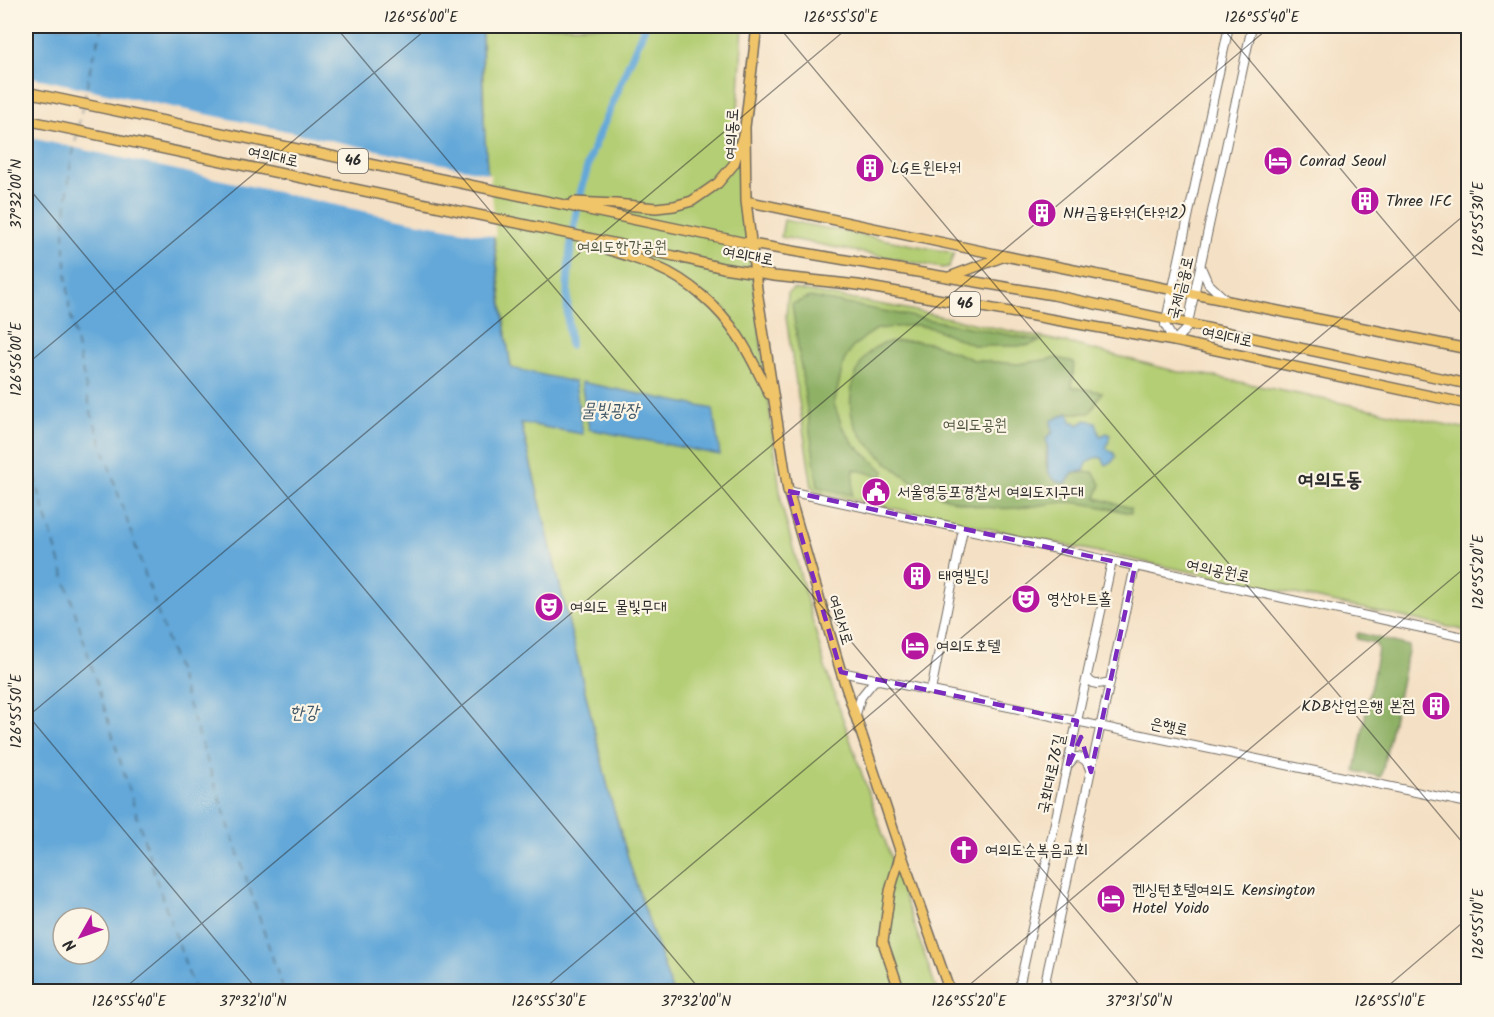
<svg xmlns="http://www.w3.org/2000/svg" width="1494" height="1017" font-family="Kalam,'Poor Story',sans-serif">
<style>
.green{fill:#b4ce74;stroke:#707c50;stroke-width:1.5}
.forest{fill:#8fb166;stroke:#5d6e48;stroke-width:1.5}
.water{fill:#63a8d9;stroke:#476a82;stroke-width:1.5;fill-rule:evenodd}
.pier{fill:#f4e0c4}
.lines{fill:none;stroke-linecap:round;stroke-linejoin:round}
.canal{stroke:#63a8d9;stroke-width:8}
.ferry{stroke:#3f5768;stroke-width:1.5;stroke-dasharray:8 6;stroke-linecap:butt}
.minor-casing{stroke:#716a61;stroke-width:10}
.major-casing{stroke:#716a61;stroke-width:12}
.minor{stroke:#fff;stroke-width:8}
.major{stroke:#f0c469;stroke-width:9}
.marked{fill:none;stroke:#7b2cbf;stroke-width:4.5;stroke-dasharray:12 8;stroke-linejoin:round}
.ticks{fill:none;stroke:#2b2b2b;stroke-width:1.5;stroke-opacity:0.45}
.labels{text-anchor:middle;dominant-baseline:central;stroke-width:4.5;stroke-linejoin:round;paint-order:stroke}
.shield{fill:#fcf5e5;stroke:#6a6863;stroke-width:1.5}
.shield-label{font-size:15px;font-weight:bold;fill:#2b2b2b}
.street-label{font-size:16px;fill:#2b2b2b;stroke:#fcf5e5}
.poi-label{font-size:16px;fill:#2b2b2b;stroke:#fcf5e5;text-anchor:start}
.park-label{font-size:16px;fill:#4d543d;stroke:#fcf5e5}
.water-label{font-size:18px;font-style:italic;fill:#3f5768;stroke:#fcf5e5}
.quarter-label{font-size:20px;font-weight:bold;fill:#2b2b2b;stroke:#fcf5e5}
.neatline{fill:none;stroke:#2b2b2b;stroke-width:2}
.ticks-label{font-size:15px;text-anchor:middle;fill:#2b2b2b}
</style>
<rect width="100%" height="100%" fill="#fcf5e5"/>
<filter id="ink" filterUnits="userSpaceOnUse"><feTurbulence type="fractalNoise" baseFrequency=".0167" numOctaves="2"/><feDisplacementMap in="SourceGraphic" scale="12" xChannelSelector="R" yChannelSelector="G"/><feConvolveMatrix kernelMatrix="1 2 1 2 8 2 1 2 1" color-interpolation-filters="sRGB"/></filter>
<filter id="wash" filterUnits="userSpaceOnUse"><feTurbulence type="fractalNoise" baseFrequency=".008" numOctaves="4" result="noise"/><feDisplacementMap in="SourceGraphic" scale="24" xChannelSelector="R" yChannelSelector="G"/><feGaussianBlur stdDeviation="1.35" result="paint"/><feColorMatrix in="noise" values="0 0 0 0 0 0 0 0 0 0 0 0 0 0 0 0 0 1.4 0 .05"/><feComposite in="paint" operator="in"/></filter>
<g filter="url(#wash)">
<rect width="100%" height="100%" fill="#f4e0c4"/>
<path class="green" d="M482 26H743L736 143 782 507 825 667 937 991H672L632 871 611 800 521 422 507 344 485 161Z
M784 220 954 253 949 267 942 268 781 237Z
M793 289 901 308 1072 344 1178 372 1196 373 1468 429V631L817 492 812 487 786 317 788 293Z"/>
<path class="forest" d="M810 297 1041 341 1026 346H976L932 328 915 325 877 329 866 336 852 348 844 361 834 404 842 426 854 444 884 471 882 477 854 469 852 495 818 487 792 304Z
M917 341 934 344 974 360 1018 364 1057 358 1074 362 1072 387 1102 392 1090 413H1067L1051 421 1052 432 1046 439C1049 446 1046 451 1046 459 1045 471 1054 483 1066 484L1073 473 1093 472 1101 484 1096 498 1131 508V513C1110 509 1089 503 1068 502 1054 502 1041 506 1027 507 998 511 966 506 938 495 912 485 862 447 853 420 845 394 857 352 885 343 895 340 908 341 917 341Z
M1358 633 1409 646 1381 777 1355 771 1378 649 1375 643 1357 639 1356 636Z"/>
<path class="water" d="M26 26H482C481 141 493 254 511 368L575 382 583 434 521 423 611 800 632 871 672 991H26ZM63 918H99V954H63Z
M581 382 713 409 720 455 589 429Z
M1068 413 1070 416 1071 422H1075L1078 425 1086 420 1096 422 1100 436 1107 433 1111 435 1106 448 1114 453 1116 457 1112 462 1106 465 1102 458C1092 456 1087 461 1084 471L1073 472 1066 483C1038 482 1052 453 1046 439L1053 432 1051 421Z"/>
<path class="pier" d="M26 76 490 174 496 237 404 220 26 137Z"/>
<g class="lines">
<path class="canal" d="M593 149 645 26
M570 345C562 280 572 217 591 155"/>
<path class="ferry" d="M26 40 31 26
M84 100 92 60 103 26
M78 127 82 108
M77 134 70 168 64 235 69 307 91 412 284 992
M26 435 40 496 156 879 195 992"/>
</g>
</g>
<g filter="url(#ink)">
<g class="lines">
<g class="minor-casing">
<path id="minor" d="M1229 26 1165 325 1174 341 1187 328 1188 323 1252 26
M1201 267 1208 283 1226 300
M788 491 1468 638
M841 672 1468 803
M1087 677C1093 687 1100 684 1110 682
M931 691 963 529
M856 714 861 697 874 681 879 680
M1069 764 1075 757C1084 756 1088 762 1090 770
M1018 992 1112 561
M1043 992 1135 566"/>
</g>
<g class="major-casing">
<path id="major" d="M757 26 745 127 746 201 758 297 788 491 841 672 901 853 950 992
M26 92 751 244 1053 295 1468 384
M26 120 674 256 723 268 774 276 858 285 1174 341 1468 404
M746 201 1005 256
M574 202 616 204 656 208 674 206 692 201 718 183 734 164 743 135
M587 242C610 251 635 257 657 267 688 280 720 308 738 336 750 354 759 374 769 394
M949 277 1005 256 1468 349
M900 992 883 942 890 891 901 853"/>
</g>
<use href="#minor" class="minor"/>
<use href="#major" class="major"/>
</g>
</g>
<path class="marked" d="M788 491 1135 566 1091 772 1081 737 1067 769 1077 721 841 672Z"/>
<path class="ticks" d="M335 26 1145 992M778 26 1468 849M1221 26 1468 321M26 185 702 992M26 365 430 26M26 713 259 992M26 718 850 26M120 992 1271 26M540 992 1468 212M961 992 1468 565M1381 992 1468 918"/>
<defs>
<g id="hotel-disc" transform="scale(1.5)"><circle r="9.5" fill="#b5179e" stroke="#fcf5e5"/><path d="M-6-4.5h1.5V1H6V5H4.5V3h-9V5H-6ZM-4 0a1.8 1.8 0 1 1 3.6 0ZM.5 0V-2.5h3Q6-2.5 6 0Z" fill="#fff"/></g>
<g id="building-disc" transform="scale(1.5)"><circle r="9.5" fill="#b5179e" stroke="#fcf5e5"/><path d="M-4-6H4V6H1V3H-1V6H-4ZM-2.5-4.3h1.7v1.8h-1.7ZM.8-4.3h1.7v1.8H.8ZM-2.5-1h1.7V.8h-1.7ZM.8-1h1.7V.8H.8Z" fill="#fff"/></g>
<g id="civic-disc" transform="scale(1.5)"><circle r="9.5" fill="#b5179e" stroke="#fcf5e5"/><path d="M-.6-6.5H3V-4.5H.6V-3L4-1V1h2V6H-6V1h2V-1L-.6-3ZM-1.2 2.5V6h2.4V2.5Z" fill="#fff"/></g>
<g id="theatre-disc" transform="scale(1.5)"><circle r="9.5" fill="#b5179e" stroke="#fcf5e5"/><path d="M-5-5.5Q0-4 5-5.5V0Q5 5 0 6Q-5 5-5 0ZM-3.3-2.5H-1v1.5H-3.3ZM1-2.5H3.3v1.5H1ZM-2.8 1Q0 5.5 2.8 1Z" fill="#fff"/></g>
<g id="church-disc" transform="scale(1.5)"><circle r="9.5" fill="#b5179e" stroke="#fcf5e5"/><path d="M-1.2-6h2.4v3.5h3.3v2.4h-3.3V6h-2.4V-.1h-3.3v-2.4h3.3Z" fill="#fff"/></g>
</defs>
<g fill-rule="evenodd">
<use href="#hotel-disc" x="1278" y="161"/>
<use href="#building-disc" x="870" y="168"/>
<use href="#building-disc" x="1365" y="201"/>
<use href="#building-disc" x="1042" y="213"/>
<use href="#civic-disc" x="876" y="492"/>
<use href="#building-disc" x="917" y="576"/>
<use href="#theatre-disc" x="1026" y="599"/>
<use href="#theatre-disc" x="549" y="607"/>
<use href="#hotel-disc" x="915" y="646"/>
<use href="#building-disc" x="1436" y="706"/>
<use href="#church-disc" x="964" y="850"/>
<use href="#hotel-disc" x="1111" y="899"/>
</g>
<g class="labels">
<g class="shield">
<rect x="338" y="149" width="30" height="24" rx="4.5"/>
<rect x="950" y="292" width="30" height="24" rx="4.5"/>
</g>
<g class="shield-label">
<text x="353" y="161">46</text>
<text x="965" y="304">46</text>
</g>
<g class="street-label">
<text transform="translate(732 134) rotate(-87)">여의동로</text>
<text transform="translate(273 157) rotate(12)">여의대로</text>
<text transform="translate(748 256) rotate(10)">여의대로</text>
<text transform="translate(1181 288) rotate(-76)">국제금융로</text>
<text transform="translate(1227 337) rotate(12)">여의대로</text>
<text transform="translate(1218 571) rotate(12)">여의공원로</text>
<text transform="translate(840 620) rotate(73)">여의서로</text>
<text transform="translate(1169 727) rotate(12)">은행로</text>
<text transform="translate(1052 774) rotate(-78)">국회대로76길</text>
</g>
<g class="poi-label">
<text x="1299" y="161">Conrad Seoul</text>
<text x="891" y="168">LG트윈타워</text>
<text x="1386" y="201">Three IFC</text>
<text x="1063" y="213">NH금융타워(타워2)</text>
<text x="897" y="492">서울영등포경찰서 여의도지구대</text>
<text x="938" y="576">태영빌딩</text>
<text x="1047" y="599">영산아트홀</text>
<text x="570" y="607">여의도 물빛무대</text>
<text x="936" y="646">여의도호텔</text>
<text x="1415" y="706" text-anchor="end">KDB산업은행 본점</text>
<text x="985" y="850">여의도순복음교회</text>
<text x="1132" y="890">켄싱턴호텔여의도 Kensington<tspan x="1132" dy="18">Hotel Yoido</tspan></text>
</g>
<g class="park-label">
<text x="622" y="247">여의도한강공원</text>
<text x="975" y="425">여의도공원</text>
</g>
<g class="water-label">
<text x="610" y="411">물빛광장</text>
<text x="304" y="713">한강</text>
</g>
<g class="quarter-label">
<text x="1330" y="481">여의도동</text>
</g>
</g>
<rect width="1494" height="1017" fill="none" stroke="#fcf5e5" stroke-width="66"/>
<g transform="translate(81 936) rotate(230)"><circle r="28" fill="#fcf5e5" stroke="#a8a49b" stroke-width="1.5"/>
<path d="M0-4.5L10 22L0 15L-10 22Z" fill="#b5179e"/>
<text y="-9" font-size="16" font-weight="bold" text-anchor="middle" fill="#2b2b2b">N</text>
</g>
<rect x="33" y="33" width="1428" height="951" class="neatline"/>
<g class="ticks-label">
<text x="421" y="22">126°56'00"E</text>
<text x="841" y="22">126°55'50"E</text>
<text x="1262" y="22">126°55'40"E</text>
<text transform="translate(16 194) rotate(-90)" y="5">37°32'00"N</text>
<text transform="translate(1478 219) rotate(-90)" y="5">126°55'30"E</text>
<text transform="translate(16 359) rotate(-90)" y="5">126°56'00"E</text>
<text transform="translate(1478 572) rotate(-90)" y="5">126°55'20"E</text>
<text transform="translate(16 711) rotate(-90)" y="5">126°55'50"E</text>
<text transform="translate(1478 924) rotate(-90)" y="5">126°55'10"E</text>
<text x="129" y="1006">126°55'40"E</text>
<text x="253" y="1006">37°32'10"N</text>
<text x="549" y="1006">126°55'30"E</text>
<text x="696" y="1006">37°32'00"N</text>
<text x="969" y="1006">126°55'20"E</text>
<text x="1139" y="1006">37°31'50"N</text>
<text x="1390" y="1006">126°55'10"E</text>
</g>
</svg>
